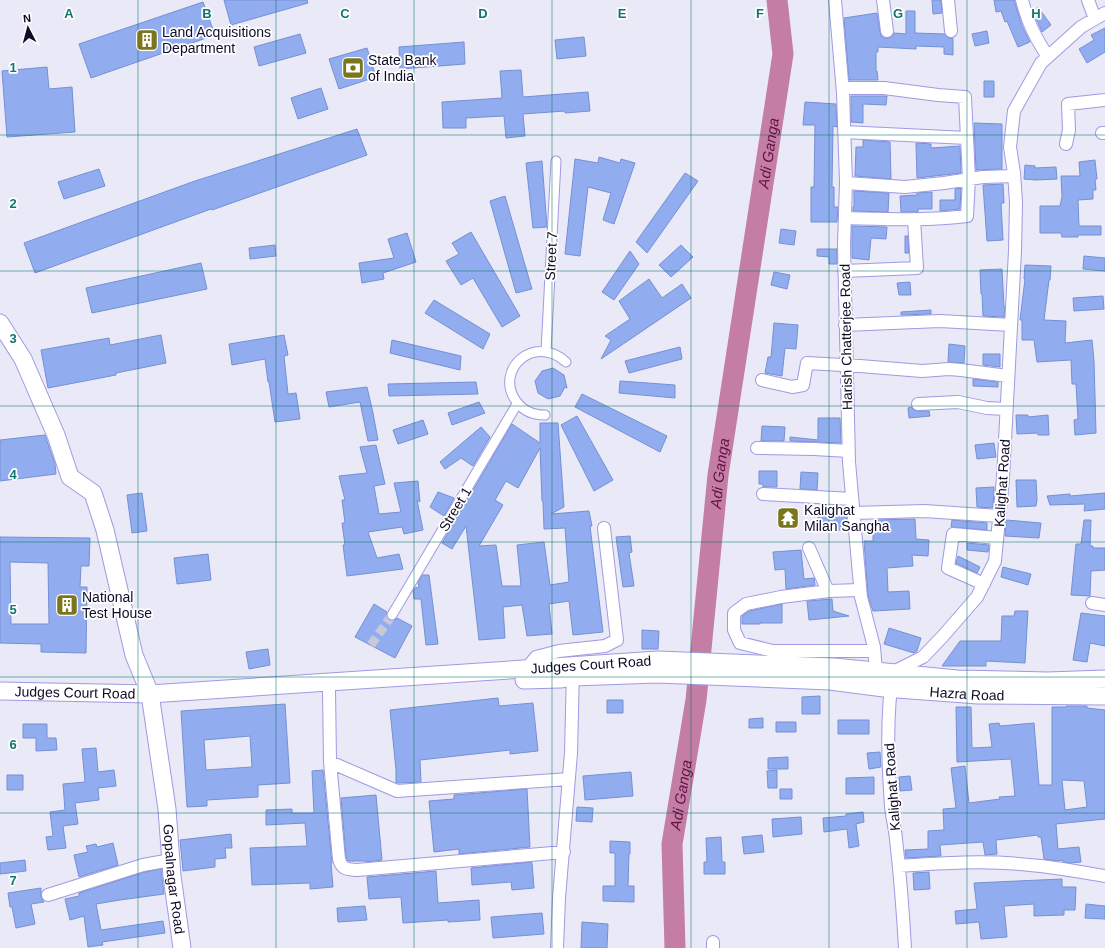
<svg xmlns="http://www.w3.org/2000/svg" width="1105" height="948" font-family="Arial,sans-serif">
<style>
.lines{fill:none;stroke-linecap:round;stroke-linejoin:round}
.river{stroke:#c47da3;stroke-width:21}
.building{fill:#92adef;stroke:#7590d3;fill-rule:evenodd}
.pedestrian-tunnel{stroke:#c8c8d8;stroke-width:9;stroke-dasharray:9 4.5;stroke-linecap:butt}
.pedestrian-casing{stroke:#9f9ae3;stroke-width:11}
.minor-casing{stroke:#9f9ae3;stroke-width:14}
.secondary-casing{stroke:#9f9ae3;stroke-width:19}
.pedestrian{stroke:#fff;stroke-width:9}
.minor{stroke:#fff;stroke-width:12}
.secondary{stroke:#fff;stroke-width:17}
.grid{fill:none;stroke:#0f766e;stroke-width:1;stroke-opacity:0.55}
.labels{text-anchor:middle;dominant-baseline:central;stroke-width:3.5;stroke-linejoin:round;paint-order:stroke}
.poi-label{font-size:14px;fill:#0f0b26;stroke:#fff;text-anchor:start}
.street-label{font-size:14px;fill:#0f0b26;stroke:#fff}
.water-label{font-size:15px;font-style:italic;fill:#640f46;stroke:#fff}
.grid-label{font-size:13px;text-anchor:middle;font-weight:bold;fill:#0f766e;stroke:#fff;stroke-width:3.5;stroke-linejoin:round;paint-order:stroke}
</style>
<rect width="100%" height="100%" fill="#e9e9f8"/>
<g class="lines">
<path class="river" id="s1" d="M675 948 672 844 696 700 718 475 783 54 777 0"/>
</g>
<path class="building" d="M224 0H307L308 3 231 25Z
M932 0H941L942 13 933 14Z
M994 0H1014L1022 26 1030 42 1018 47 1007 21 1005 22 1001 11 996 12Z
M203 2 215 35 91 78 79 44Z
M1038 7 1051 25 1042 32 1033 11Z
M906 11H915V33L945 34 948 38H953V55L944 54V47L916 46V49L878 47V52H876V71H877L878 80H849L844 18 877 13 880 32 881 36 884 38H888L892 37 894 33 906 34Z
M1105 28V52L1087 63 1079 49 1094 40 1091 35Z
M987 31 989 43 975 46 972 34Z
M300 34 306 53 259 66 254 47Z
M584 37 586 56 557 59 555 40Z
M464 42 465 64 400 69 399 47Z
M367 48 376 77 339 89 329 59Z
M47 67 49 89 72 87 75 132 7 137 2 71Z
M521 70 523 97 588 92 590 111 565 113V111L523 114 525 136 506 138 504 116 466 118V128H443L442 102 502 98 500 71Z
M984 81H994V97H984Z
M321 88 328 109 298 119 291 98Z
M851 96H887L886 105 863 104V123L851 122Z
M805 102 836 104 837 127 833 126 832 187H834V207H838L837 222H811V187H814L815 125H803Z
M974 123 1002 124V169L976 170Z
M357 129 367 155 212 210 211 209 35 273 24 243 192 182Z
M863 140 890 142 891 179 855 176 856 147H863Z
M916 143 931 144V148L960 146 961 173 917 178Z
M599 157 620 163 621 159 635 163 614 224 603 220 611 193 588 187 580 256 565 254 575 159 598 163Z
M1095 160 1097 179H1095L1096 190H1093V199L1078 200 1079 226H1101V235H1078V237H1062L1061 233H1040V206H1060L1062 197 1061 176H1080L1079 162Z
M542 161 547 227 533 228 526 163Z
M1025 165 1035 166V168L1056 167 1057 179 1036 180 1024 179Z
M99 169 105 186 64 199 58 182Z
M685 173 698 181 647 253 636 242Z
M1003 184 1004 203H1001L1003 240 987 241 983 185Z
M961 188 960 209 940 211V200H955V189Z
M854 191 889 193 888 212 853 211V207H854Z
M932 192V209H918V212H901L900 196 917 195V193Z
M505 196 532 289 516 293 490 201Z
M852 226 887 227 886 239 871 238 869 260 852 258Z
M781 229 796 231 794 245 779 243Z
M471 232 520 316 502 327 473 278 461 285 446 261 459 254 452 243Z
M407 233 416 262 383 273 384 279 362 283 359 263 394 258 388 239Z
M905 236H908L909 253H905Z
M275 245 276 256 250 259 249 248Z
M681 245 693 257 671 277 659 265Z
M817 249H837V264H829V257L817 256Z
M630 251 639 264 614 300 602 292Z
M1084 256 1105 258V271L1083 269Z
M201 263 207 289 92 313 86 288Z
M1025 265 1051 266 1050 280H1049L1044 320 1066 321 1065 343 1092 340 1094 361 1096 433 1075 435 1074 420 1078 419 1076 384H1072L1071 360 1037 362 1034 340H1022V320H1020L1025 279H1024Z
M1002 269 1004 307H1005L1004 317 983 316 982 294H981L980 270Z
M774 272 790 275 787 289 771 285Z
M649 279 662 298 682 284 691 298 601 359 611 340 605 336 630 319 619 301Z
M910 282 911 295H899L897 283Z
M1103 296 1104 309 1074 311 1073 298Z
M434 300 490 334 483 349 425 313Z
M931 310V314L901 315V312Z
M774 323 798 325 796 349 785 348 782 376 765 373 768 357H771Z
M161 335 166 363 116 373V375L48 388 41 350 109 338 110 345Z
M284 335 288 355 284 356 288 394 296 393 300 419 275 422 269 382H268L265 359 232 365 229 344Z
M392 340 461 356 460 370 390 353Z
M949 344 965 346 964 363 948 362Z
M680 347 682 359 629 373 625 361Z
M983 354H1000V367L983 365Z
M553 368 564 375 567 388 565 387 560 396 548 399 538 393 535 381 542 371Z
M973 379 998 382V387L973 386Z
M620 381 675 385V398L619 393Z
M476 382 478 394 389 396 388 384Z
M367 387 373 413 378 440 368 441 360 402 329 407 326 392Z
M582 394 667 436 660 452 575 407Z
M479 402 485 413 452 425 448 413Z
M911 407 914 410 918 411H929L930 416 909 418 908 408Z
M1016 415H1028V417L1048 415 1049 435H1038L1037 433 1017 434Z
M577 416 613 480 594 491 561 425Z
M818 418H840L841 443 790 441V437L818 440Z
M423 420 428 434 398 444 393 430Z
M540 423H558L564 507 551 514 589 511 592 526H590L603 632 573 635 569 601 549 604 552 634 527 636 522 605 503 607 505 638 479 640 466 526 452 549 442 543 512 424 540 443ZM540 448 542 501H543L544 529 565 528 569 582 550 585 544 542 517 545 521 586H502L496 545 479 546 503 505 495 500 506 481 518 488Z
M762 426 785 427 784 441H761Z
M481 427 490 437 473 466 461 458 445 469 440 462Z
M45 435 55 464 56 474 0 481V440Z
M994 443 996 457 977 459 975 445Z
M376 445 385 484 374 486 379 514 401 512 394 483 418 481 420 502 417 500 423 530 404 534 402 527 368 532 377 558 399 554 403 569 347 576 343 545H345L342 523H345L342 500H345L339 476 367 473 360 447Z
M759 471H777V487H763V484H759Z
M801 472 818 473 817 490 800 489Z
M1016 480H1036L1037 499 1036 506 1017 507Z
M994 487 993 508 977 507 976 488Z
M438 492 454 498 444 516 430 507Z
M142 493 147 531 132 533 127 495Z
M1105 493V509L1084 511 1085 504 1050 505 1047 496 1070 494V496Z
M819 511 846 512 848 530H836L837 527 817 525Z
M915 519 916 539 929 540 928 556 912 555 913 566 887 568 888 592 909 591 910 609 873 611 868 596 864 541H873V528H875V520Z
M952 520 987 523V530L951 527Z
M1006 520 1041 523 1039 538 1005 536Z
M1084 520H1091L1090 546H1093V548H1105V570L1091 571 1090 596 1071 595 1076 544H1081Z
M630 536 632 552 629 553 634 586 623 587 616 537Z
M0 537 90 538 89 566H81L80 587H87L86 653 41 652V644L0 643ZM10 562 48 563 49 624H11Z
M967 543 989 545 988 552 967 550Z
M801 550 804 579 814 578 815 585 786 589 785 569 775 570 773 552Z
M208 554 211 580 177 584 174 558Z
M958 556 980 567 977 573 956 563Z
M1003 567 1031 574 1028 585 1001 577Z
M422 575H429L438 644 426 645 421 599H414L413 591 415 588 419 587 418 582Z
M832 599 833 611 849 616 809 620 807 601Z
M374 604 387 612V618L389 620H395L397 618 412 626 395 658 355 637Z
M782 604V623H760V624H742V616L749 611Z
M1015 611H1028L1025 663 986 661V666H942L960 641H1001L1002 616H1014Z
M1081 613 1105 616V646L1090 643 1087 662 1073 660Z
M889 628 921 638 917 651 914 653 884 644Z
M642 630 659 631 658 649H642Z
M268 649 270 665 249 669 246 652Z
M820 696V714H802V697Z
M498 698 499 706 533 703 538 751 510 754V750L420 760 421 782 398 783H396V770L390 710Z
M607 700H623V713H607Z
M285 704 290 783 258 785V797L207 800V806L187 807 181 711ZM250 736 252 767 206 770 204 740Z
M1066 706H1087V708L1105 710V819L1056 824 1058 849 1079 847 1081 862 1071 863 1063 862V860L1057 861 1044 859 1041 837H1038V835L996 840 997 854 985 855 983 842 940 845 941 856 906 858 905 850 928 849V831L944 830 943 809 956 808 951 768 965 766 969 803 1000 799 999 797 1015 796 1011 759 957 762 956 707H971L972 748 992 747 989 724 999 723 1000 726 1034 723 1039 785H1052V707H1066ZM1062 780 1084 781 1087 807 1065 810Z
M763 718V728H749V719Z
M838 720H869V734H838Z
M776 722H796V732H776Z
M23 724H47V738H56L57 750 36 751V738H23Z
M96 748 98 772 114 770 116 786 98 788 99 800 75 803 78 824 63 826 66 848 48 850 46 837 53 836 50 812 65 810 63 784 85 782 82 749Z
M880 752 881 767 869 769 867 753Z
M788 757V769H768V758Z
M323 770 332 863H331L333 887 310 889V883L252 885 250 848 307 846 305 823 266 825V810L292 809V813H314L312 771Z
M777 770V788H768L767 771Z
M631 772 633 796 585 800 583 776Z
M7 775H23V790H7Z
M910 776 912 790 900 791 899 777Z
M874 777V794H846V778Z
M527 789 530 847 459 854V849L434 852 429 801 454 799V795Z
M780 789H792V799H780Z
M376 795 382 860 366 862V861H348L346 857 341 798Z
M577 807 593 808 592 822 576 821Z
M863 812 864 822 856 824 859 846 849 848 847 829 824 832 823 818 846 816V814Z
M801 817 802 834 773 837 772 819Z
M231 834 232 848H225L226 858 215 859V867L183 871 180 840Z
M762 835 764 852 744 854 742 837Z
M721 837 722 862H725V874H704V862H707L706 838Z
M610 841 630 842V854H629L628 886H634V902L603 901V886H615V853H610Z
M113 843 118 865 79 877 74 855 88 852 86 846 96 844 97 847Z
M25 860 26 871 0 874V863Z
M531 862 532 863 534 888 512 890 511 882 472 885 471 868Z
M161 869 164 894 120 900 96 904 101 930 163 921 165 933 102 942 103 945 88 947 84 916 70 920 65 899 79 896V893L145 872Z
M436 871 438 903 479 900 480 920 448 922V920L403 923 401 897 369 899 367 877Z
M929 872 930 889 914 890 913 873Z
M1062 879V887H1076L1075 910H1064V915L1034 916V904L1004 906 1007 937 981 939 979 922 956 924 955 911 977 909 974 883Z
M41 888V897L44 902 31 904 35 924 16 928 12 907H10L8 893Z
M1086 904 1105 906V919L1085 918Z
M365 906 367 920 338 922 337 908Z
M542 913 544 934 493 938 491 917Z
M582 922 608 924 607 948H581Z"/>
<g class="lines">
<path class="pedestrian-tunnel" d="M371 645 392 615"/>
<g class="pedestrian-casing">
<path id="pedestrian" d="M546 351 556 161
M545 415C533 415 523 411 516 401 494 370 534 333 566 362
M392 615 517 404"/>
</g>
<g class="minor-casing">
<path id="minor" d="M835 0 843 93 846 183 844 244 845 291 849 462 861 597 874 647 876 671
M883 0 887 31
M948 0 951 31
M1022 0C1028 23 1035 37 1048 57
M1088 0 1095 19
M843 88H884L938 95 965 97 969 179 967 216C927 221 886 219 845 218
M844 132 967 138
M1102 133H1105
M1066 144 1069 130 1068 104 1105 100
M846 183 905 187 944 183 983 177 1014 176
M844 271 917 268 914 219
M845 325 940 321 1011 325
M762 380 792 387 803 385 807 363 860 366 922 371 949 369 961 370 1008 376
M918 404 958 402 987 408 1006 409
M757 448 814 449 849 451
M763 494 852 499
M853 513 924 511 999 516
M809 548 826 587 829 591
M984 584 948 568 953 534 997 538
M860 590 829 591 781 597 746 604 734 613V630L740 643 773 651H874
M1092 603 1105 605
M526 669 536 657 559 651 605 646 617 640 604 528
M329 689 330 762 339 859C342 870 347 869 357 870L564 852
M330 762 397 791 569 779
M899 866C942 863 986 860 1030 865 1055 867 1080 872 1105 876
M48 895 143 865 171 860
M713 942V948
M557 948 559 898 571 753 573 670
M905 948C903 912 900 875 896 839 895 828 892 817 891 806 888 762 886 716 893 672L923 657 943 636 977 597 995 561 1003 478 1015 251 1016 202 1014 173 1010 147 1014 111 1041 63 1081 27 1105 13"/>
</g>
<g class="secondary-casing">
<g id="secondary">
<path id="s2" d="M0 323 23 359 56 435 70 477 93 493 105 530 134 655 150 694 167 809 172 876 182 948"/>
<path id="s3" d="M524 680 560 679 573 677 657 674 830 681 884 688 978 695 1105 696"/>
<path id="s4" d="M0 691 150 694 658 660 834 667 957 679 1048 681 1105 679"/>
</g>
</g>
<use href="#pedestrian" class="pedestrian"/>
<use href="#minor" class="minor"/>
<use href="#secondary" class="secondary"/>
</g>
<path class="grid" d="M138 0V948M276 0V948M414 0V948M552 0V948M691 0V948M829 0V948M967 0V948M0 135H1105M0 271H1105M0 406H1105M0 542H1105M0 677H1105M0 813H1105"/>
<defs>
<g id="building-square" transform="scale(1.15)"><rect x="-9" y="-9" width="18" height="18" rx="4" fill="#7b761b" stroke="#fff"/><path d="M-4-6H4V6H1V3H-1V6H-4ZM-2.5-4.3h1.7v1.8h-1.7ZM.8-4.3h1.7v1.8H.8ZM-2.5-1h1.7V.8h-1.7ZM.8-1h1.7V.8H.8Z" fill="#fff"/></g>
<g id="bank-square" transform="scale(1.15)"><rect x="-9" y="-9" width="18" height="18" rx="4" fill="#7b761b" stroke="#fff"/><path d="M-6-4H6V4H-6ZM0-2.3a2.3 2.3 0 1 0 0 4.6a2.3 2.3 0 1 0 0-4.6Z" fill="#fff"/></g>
<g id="temple-square" transform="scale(1.15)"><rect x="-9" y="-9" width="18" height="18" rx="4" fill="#7b761b" stroke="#fff"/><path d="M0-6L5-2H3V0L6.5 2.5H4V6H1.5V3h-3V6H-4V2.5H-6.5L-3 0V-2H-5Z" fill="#fff"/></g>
</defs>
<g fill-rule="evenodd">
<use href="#building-square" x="147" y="40"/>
<use href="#bank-square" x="353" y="68"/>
<use href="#temple-square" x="788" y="518"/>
<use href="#building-square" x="67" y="605"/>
</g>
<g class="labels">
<g class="poi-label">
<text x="162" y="32">Land Acquisitions<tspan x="162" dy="16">Department</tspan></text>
<text x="368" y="60">State Bank<tspan x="368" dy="16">of India</tspan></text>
<text x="804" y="510">Kalighat<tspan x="804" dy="16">Milan Sangha</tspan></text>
<text x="82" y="597">National<tspan x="82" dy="16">Test House</tspan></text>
</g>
<g class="street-label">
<text transform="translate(551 256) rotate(-87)">Street 7</text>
<text transform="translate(846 337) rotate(-91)">Harish Chatterjee Road</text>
<text transform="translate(1002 483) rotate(-86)">Kalighat Road</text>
<text transform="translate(455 509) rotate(-59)">Street 1</text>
<text stroke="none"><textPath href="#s4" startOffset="592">Judges Court Road</textPath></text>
<text stroke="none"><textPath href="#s4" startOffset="75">Judges Court Road</textPath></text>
<text stroke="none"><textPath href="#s3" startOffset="444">Hazra Road</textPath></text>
<text transform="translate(892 787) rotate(-94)">Kalighat Road</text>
<text stroke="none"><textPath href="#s2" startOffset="594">Gopalnagar Road</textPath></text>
</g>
<g class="water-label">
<text stroke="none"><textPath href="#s1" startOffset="802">Adi Ganga</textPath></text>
<text stroke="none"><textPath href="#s1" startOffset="478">Adi Ganga</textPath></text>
<text stroke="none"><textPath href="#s1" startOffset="154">Adi Ganga</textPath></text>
</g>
</g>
<g class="grid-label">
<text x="69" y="18">A</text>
<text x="207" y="18">B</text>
<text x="345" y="18">C</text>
<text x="483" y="18">D</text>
<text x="622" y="18">E</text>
<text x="760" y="18">F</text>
<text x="898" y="18">G</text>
<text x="1036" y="18">H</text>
<text x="13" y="72">1</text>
<text x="13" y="208">2</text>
<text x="13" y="343">3</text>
<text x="13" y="479">4</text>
<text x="13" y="614">5</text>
<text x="13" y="749">6</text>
<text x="13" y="885">7</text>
</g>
<g transform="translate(28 28) rotate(354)" stroke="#ffffff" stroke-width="3" paint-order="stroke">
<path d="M0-3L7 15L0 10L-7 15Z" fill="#0f0b26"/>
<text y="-6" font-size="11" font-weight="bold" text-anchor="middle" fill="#0f0b26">N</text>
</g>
</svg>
